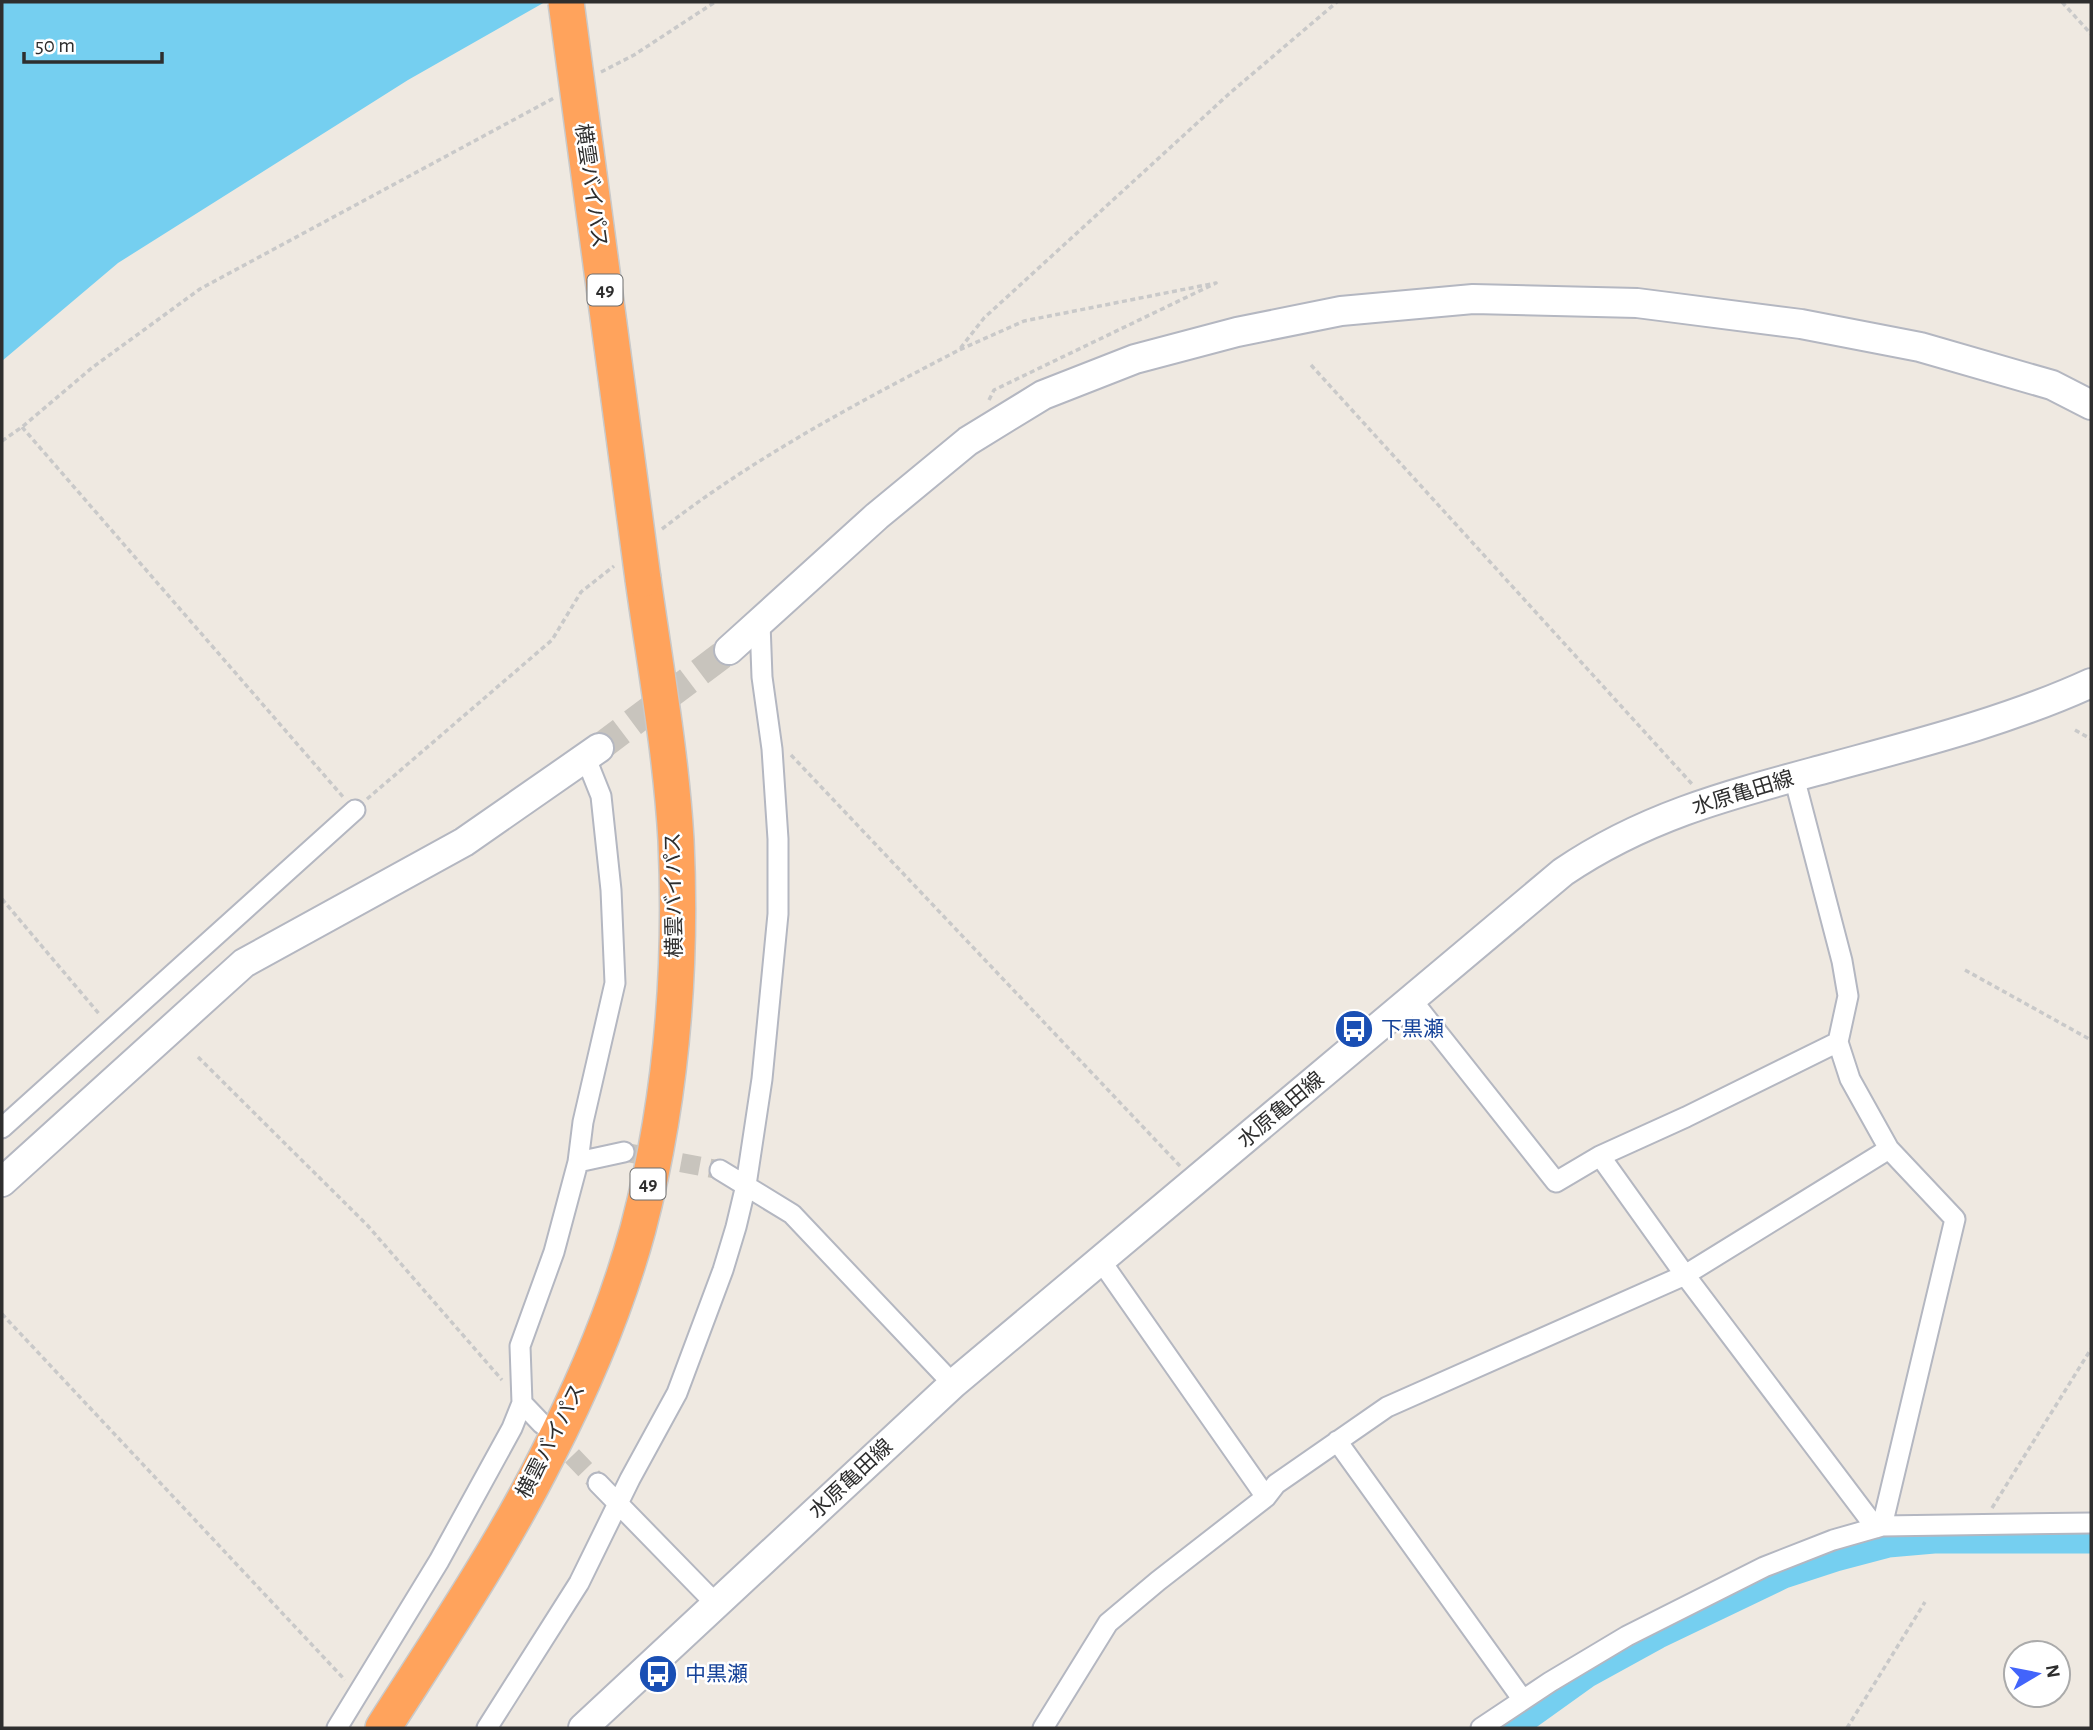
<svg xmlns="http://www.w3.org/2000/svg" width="2093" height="1730" font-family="'Alegreya Sans','Noto Sans JP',sans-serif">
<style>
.water{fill:#75cff0}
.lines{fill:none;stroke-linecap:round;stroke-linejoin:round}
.river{stroke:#75cff0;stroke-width:33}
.street-tunnel{stroke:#c8c4bd;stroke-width:19;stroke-dasharray:19 10;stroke-linecap:butt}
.secondary-tunnel{stroke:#c8c4bd;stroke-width:28;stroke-dasharray:28 14;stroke-linecap:butt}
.street-casing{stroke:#b4b7c1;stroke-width:23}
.secondary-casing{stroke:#b4b7c1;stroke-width:32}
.highway-casing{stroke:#c9c9c9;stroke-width:38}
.path{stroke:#c9c9c9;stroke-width:3.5;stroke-dasharray:5 3.5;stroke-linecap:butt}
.street{stroke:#fff;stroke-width:19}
.secondary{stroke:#fff;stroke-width:28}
.highway{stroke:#ffa35c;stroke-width:35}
.highway-bridge-casing{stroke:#c9c9c9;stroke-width:38;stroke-linecap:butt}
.highway-bridge{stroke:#ffa35c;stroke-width:35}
.labels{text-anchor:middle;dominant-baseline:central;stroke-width:5;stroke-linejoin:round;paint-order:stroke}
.shield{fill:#fff;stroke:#6d6d6d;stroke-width:2}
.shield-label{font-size:19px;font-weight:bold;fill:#2e2e2e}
.street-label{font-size:21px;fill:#2e2e2e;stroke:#fff}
.transit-label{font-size:21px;fill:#164399;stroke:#fff;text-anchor:start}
</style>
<rect width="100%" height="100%" fill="#efe9e1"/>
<path class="water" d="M2 2H545L408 80 118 263 2 361Z"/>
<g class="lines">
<path class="river" d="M1507 1728 1585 1672 1656 1633 1783 1572 1835 1555 1888 1541 1934 1537H2091"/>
<path class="street-tunnel" d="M624 1152 720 1170
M552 1435 598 1483"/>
<path class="secondary-tunnel" d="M599 748 729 650"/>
<g class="street-casing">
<path id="street" d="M1794 777 1842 961 1848 996 1838 1042 1850 1079 1889 1149 1955 1219 1882 1526
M1411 999 1556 1182 1600 1156 1686 1117 1838 1042
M2 1128 355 810
M1600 1156 1685 1275 1876 1528
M578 1162 624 1152
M720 1170 792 1214 953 1384
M1101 1261 1266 1497
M522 1403 542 1424
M1337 1441 1523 1700
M598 1483 716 1604
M337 1728 439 1561 512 1428 522 1403 520 1346 554 1252 578 1162 583 1122 615 983 611 890 601 796 585 756
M487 1728 579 1583 630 1479 677 1393 723 1270 736 1227 746 1185 762 1079 778 914V839L772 749 762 677 760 623
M1043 1728 1108 1623 1158 1581 1266 1497 1276 1484 1387 1407 1685 1275 1889 1149
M1481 1728 1550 1682 1627 1636 1764 1567 1833 1540 1882 1526 2091 1523"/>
</g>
<g class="secondary-casing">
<path id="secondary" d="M729 650 877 516 968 441 1043 395 1135 359 1237 332 1341 311 1473 299 1637 303 1801 324 1920 347 2052 385 2091 405
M2 1182 244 963 464 842 599 748
M583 1728 953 1384 1563 872C1647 815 1732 794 1828 768 1916 744 2008 721 2091 683"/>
</g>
<g class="highway-casing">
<path id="highway" d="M383 1728C440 1639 500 1550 547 1456 584 1384 617 1306 638 1229 671 1103 682 970 676 840 671 753 655 665 643 579"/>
</g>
<path class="path" d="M2062 2 2091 34
M601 72 634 55 715 2
M1311 365 1692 784
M989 400 994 390 1216 283 1024 321 959 350 984 318 1231 92 1337 2
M22 427 344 798
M2 441 22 427 93 367 200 289 554 98
M662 529C753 458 857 403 959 350
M2075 730 2091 739
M791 755 1180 1166
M367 799 552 640 581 592 614 566
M2 899 100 1015
M1965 970 2091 1040
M198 1057 368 1226 502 1380
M2 1314 345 1680
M1992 1508 2091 1349
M1847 1728 1925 1602"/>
<use href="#street" class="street"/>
<use href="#secondary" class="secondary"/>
<use href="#highway" class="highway"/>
<g class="highway-bridge-casing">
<path id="highway-bridge" d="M566 2 643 579"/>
</g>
<use href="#highway-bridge" class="highway-bridge"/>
</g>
<defs>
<g id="bus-disc" transform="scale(2.0125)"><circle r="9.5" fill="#1a4fb4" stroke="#fff"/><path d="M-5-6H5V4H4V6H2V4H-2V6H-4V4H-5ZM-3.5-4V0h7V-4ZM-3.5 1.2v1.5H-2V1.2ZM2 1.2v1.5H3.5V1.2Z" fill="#fff"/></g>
</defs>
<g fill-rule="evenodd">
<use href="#bus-disc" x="1354" y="1029"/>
<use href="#bus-disc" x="658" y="1674"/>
</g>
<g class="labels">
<g class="shield">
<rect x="587.5" y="274.5" width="35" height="31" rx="5"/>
<rect x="630.5" y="1168.5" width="35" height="31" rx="5"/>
</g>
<g class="shield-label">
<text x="605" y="290">49</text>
<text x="648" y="1184">49</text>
</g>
<g class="street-label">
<text transform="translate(591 186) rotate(82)">横雲バイパス</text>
<text transform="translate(1743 793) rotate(-17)">水原亀田線</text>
<text transform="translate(674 895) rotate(-91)">横雲バイパス</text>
<text transform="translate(1281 1110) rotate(-40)">水原亀田線</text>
<text transform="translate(551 1441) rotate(-63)">横雲バイパス</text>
<text transform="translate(851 1479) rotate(-43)">水原亀田線</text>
</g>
<g class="transit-label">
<text x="1381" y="1029">下黒瀬</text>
<text x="685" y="1674">中黒瀬</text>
</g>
</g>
<rect width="2093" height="1730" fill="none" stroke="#2e2e2e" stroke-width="7"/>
<g transform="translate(2037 1674) rotate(80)"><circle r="33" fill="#ffffff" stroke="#ababab" stroke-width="2"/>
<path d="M0-5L12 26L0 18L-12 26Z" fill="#4264fb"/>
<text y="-10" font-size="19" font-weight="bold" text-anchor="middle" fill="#2e2e2e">N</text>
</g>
<path d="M24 52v10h138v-10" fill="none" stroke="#2e2e2e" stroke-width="3.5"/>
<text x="35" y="52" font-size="21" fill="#2e2e2e" stroke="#ffffff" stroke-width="5" paint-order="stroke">50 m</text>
</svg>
